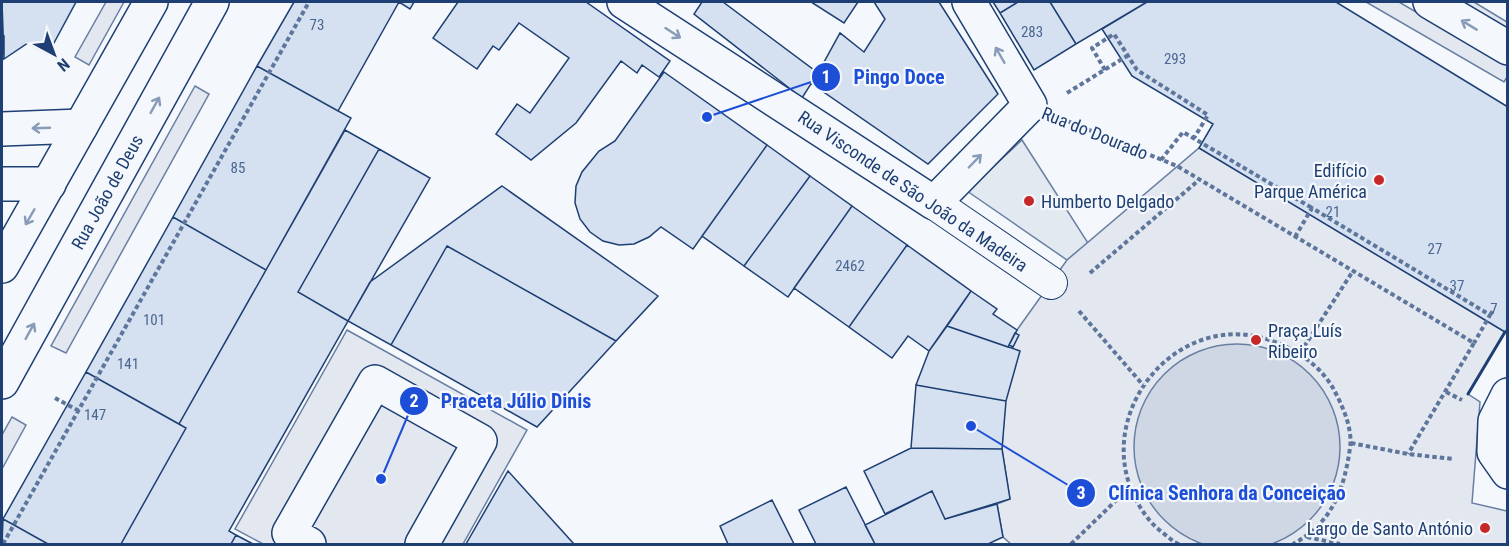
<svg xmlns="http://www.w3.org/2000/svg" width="1509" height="546" font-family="'Roboto Condensed',sans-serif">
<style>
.green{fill:#e3e9f0;stroke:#687fa3;stroke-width:1.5}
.parking{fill:#e3e8f0;stroke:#687fa3;stroke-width:1.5}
.water{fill:#cfd7e4;stroke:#687fa3;stroke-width:1.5}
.building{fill:#d5e0f0;stroke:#1d3f73;stroke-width:1.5}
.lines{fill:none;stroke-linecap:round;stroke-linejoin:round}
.pedestrian-casing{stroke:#1d3f73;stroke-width:34}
.minor-casing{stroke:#1d3f73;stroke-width:36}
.primary-casing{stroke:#1d3f73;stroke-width:36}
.path{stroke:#5e769c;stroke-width:4;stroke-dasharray:4.5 3;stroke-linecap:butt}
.pedestrian{stroke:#f4f7fb;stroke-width:32}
.minor{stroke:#f4f7fb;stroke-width:33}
.primary{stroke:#f4f7fb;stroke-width:33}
.wall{stroke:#1d3f73;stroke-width:3}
.oneway{stroke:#889bb7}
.poi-dot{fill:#c62828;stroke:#f4f7fb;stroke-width:2}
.labels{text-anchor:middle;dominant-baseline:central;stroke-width:4.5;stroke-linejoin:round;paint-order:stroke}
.number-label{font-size:15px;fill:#4b6792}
.street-label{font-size:18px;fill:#1d3f73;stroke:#f4f7fb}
.poi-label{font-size:18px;fill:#1d3f73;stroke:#f4f7fb;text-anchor:end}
.leader{fill:none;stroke:#1d4ed8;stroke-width:2}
.callout-dot{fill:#1d4ed8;stroke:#f4f7fb;stroke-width:2}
.mark-label{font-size:18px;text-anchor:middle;font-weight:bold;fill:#fff}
.callout-label{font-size:20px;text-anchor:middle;font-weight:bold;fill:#1d4ed8;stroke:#f4f7fb;stroke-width:4.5;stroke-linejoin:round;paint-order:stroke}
</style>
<rect width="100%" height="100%" fill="#f4f7fb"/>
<path class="green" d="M1022 140 1088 243 1067 260 967 191Z"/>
<path class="parking" d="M106 2H124L89 65 75 57Z
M1366 2H1399L1507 65V77L1504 82Z
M1442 2H1474L1507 22V41Z
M195 86 209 94 66 353 51 346Z
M1199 148 1505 332 1468 394 1480 402 1472 503 1507 511V544H1011L1003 537 997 504 1010 499 1002 449 1008 347 1017 330 1067 260Z
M347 330 527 430 463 544H263L235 529Z
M12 417 26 425 2 469V435Z"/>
<path class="water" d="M1134 447a103 103 0 1 1 206 0a103 103 0 1 1-206 0Z"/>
<path class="building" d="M2 2H76L48 54 28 43 4 59Z
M294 2H414L410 9 399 2 338 111 257 66Z
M458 2H586L670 61 659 77 642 65 637 73 621 61 576 123 531 160 496 134 517 104 530 113 569 58 519 23 499 50 493 46 477 69 433 38Z
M702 2H723L818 73 802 98 694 14Z
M811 2H858L844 23Z
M874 2H939L998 94 928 164 812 84 840 33 864 52 885 19Z
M993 2H1018L1000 13Z
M1018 2H1050L1076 44 1034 70 1000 13Z
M1050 2H1147L1076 44Z
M1147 2H1336L1508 107V328L1505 332 1199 148 1213 124 1132 76 1102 29Z
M2 36H4V59H2Z
M257 66 351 118 266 270 173 217Z
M664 72 767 145 693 249 661 227 649 237 634 244 619 245 603 241 590 232 580 219 575 203 576 186 582 172 599 151 615 141Z
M345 130 379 149 298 292 348 321 229 531 236 535 231 544H121L186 428 179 424Z
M767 145 810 176 744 266 702 236Z
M379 149 430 178 348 321 298 292Z
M810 176 852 206 788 297 744 266Z
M502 186 658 296 616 341 447 246 391 345 348 321 370 282Z
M852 206 907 245 849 327 794 288Z
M173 217 266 270 179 424 86 372Z
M907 245 971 291 929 351 908 336 892 358 849 327Z
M447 246 616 341 537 427 391 345Z
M971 291 997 309 993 314 1017 330 1008 347 947 326Z
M947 326 1020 351 1006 401 916 385 929 351Z
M1015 333 1019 335 1013 347 1009 345Z
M86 372 186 428 121 544H48L3 519Z
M916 385 1006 401 1002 449 911 448Z
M911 448 1002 449 1010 499 945 519 932 491 885 514 864 471Z
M508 471 574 544H466Z
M846 487 875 544H816L799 510Z
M932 491 945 519 997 504 1003 537 988 544H875L865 525Z
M772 500 794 544H728L720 526Z
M3 519 14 525 48 544H2Z
M236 535 253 544H231Z"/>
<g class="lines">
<g class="pedestrian-casing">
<path id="pedestrian" d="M934 203 1051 283"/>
</g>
<g class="minor-casing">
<path id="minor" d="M624 2 934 203 1030 105 969 2
M1430 2 1508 48
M2 129 81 126
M2 184H49
M1508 395 1495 421 1494 452 1508 472
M309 544 289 533 375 382 480 441 422 544"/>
</g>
<g class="primary-casing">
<path id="primary" d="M2 266 151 2
M2 382 212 2"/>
</g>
<path class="path" d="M1105 70 1092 48 1114 34 1137 70 1208 115 1194 138
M1067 93 1127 56
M1067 121 1177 166 1474 343 1408 454
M1161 160 1183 132 1312 208
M1295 237 1312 208 1490 315 1474 343
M1090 273 1199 180
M1079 311 1143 385
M1490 315 1494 309
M1300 353 1353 271
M1446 392 1462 400
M55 398 79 411
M1351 443 1408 454 1453 459
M1307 537 1340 544
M3 544 309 2
M1071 544 1130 487
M1179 544 1174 542C1165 534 1154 527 1147 517 1077 426 1177 296 1282 345 1303 354 1321 368 1333 388 1342 405 1353 428 1350 448 1344 490 1332 523 1293 544"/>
<use href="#pedestrian" class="pedestrian"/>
<use href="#minor" class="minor"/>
<use href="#primary" class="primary"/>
<path class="wall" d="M1468 394 1505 332"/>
</g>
<defs><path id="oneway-shaft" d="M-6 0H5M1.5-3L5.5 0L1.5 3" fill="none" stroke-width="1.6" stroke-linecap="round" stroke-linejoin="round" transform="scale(1.5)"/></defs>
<g class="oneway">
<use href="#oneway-shaft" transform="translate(1469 25) rotate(-149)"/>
<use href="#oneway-shaft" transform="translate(673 33) rotate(33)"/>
<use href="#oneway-shaft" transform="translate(1000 55) rotate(-120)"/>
<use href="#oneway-shaft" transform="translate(155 105) rotate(-61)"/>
<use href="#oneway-shaft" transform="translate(41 128) rotate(178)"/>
<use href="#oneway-shaft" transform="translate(975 161) rotate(-46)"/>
<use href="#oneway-shaft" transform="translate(30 217) rotate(120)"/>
<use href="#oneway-shaft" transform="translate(30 331) rotate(-61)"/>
</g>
<g class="poi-dot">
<circle cx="1379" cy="180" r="6"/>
<circle cx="1029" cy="201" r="6"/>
<circle cx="1256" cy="340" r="6"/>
<circle cx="1485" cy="528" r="6"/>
</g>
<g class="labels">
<g class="number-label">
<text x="317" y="25">73</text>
<text x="1032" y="32">283</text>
<text x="1175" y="59">293</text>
<text x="238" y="168">85</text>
<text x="1333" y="212">21</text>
<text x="1435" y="249">27</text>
<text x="850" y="266">2462</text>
<text x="1457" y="286">37</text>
<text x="1494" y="309">7</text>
<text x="154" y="320">101</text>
<text x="128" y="364">141</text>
<text x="95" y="415">147</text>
</g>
<g class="street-label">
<text transform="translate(1095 133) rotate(22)">Rua do Dourado</text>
<text transform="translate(913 191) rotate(34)">Rua Visconde de São João da Madeira</text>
<text transform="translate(107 192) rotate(-61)">Rua João de Deus</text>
</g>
<g class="poi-label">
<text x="1367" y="170">Edifício<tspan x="1367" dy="21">Parque América</tspan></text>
<text x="1041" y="201" text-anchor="start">Humberto Delgado</text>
<text x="1268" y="330" text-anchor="start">Praça Luís<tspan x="1268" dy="21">Ribeiro</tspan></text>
<text x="1473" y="528">Largo de Santo António</text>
</g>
</g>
<path class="leader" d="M707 117L826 77M381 479L414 401M971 426L1081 493"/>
<g class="callout-dot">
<circle cx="707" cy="117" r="6"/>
<circle cx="381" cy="479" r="6"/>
<circle cx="971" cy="426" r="6"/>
<circle cx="826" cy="77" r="15"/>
<circle cx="414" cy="401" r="15"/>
<circle cx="1081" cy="493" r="15"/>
</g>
<g class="mark-label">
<text x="826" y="83">1</text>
<text x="414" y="407">2</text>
<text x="1081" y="499">3</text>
</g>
<g class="callout-label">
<text x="899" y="84">Pingo Doce</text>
<text x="516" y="408">Praceta Júlio Dinis</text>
<text x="1227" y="500">Clínica Senhora da Conceição</text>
</g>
<rect width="1509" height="546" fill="none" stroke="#1d3f73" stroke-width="6"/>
<g transform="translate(54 54) rotate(139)" stroke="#f4f7fb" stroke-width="4.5" paint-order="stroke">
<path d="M0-4.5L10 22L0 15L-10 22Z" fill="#1d3f73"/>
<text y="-9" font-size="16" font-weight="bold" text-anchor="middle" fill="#1d3f73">N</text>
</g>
</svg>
